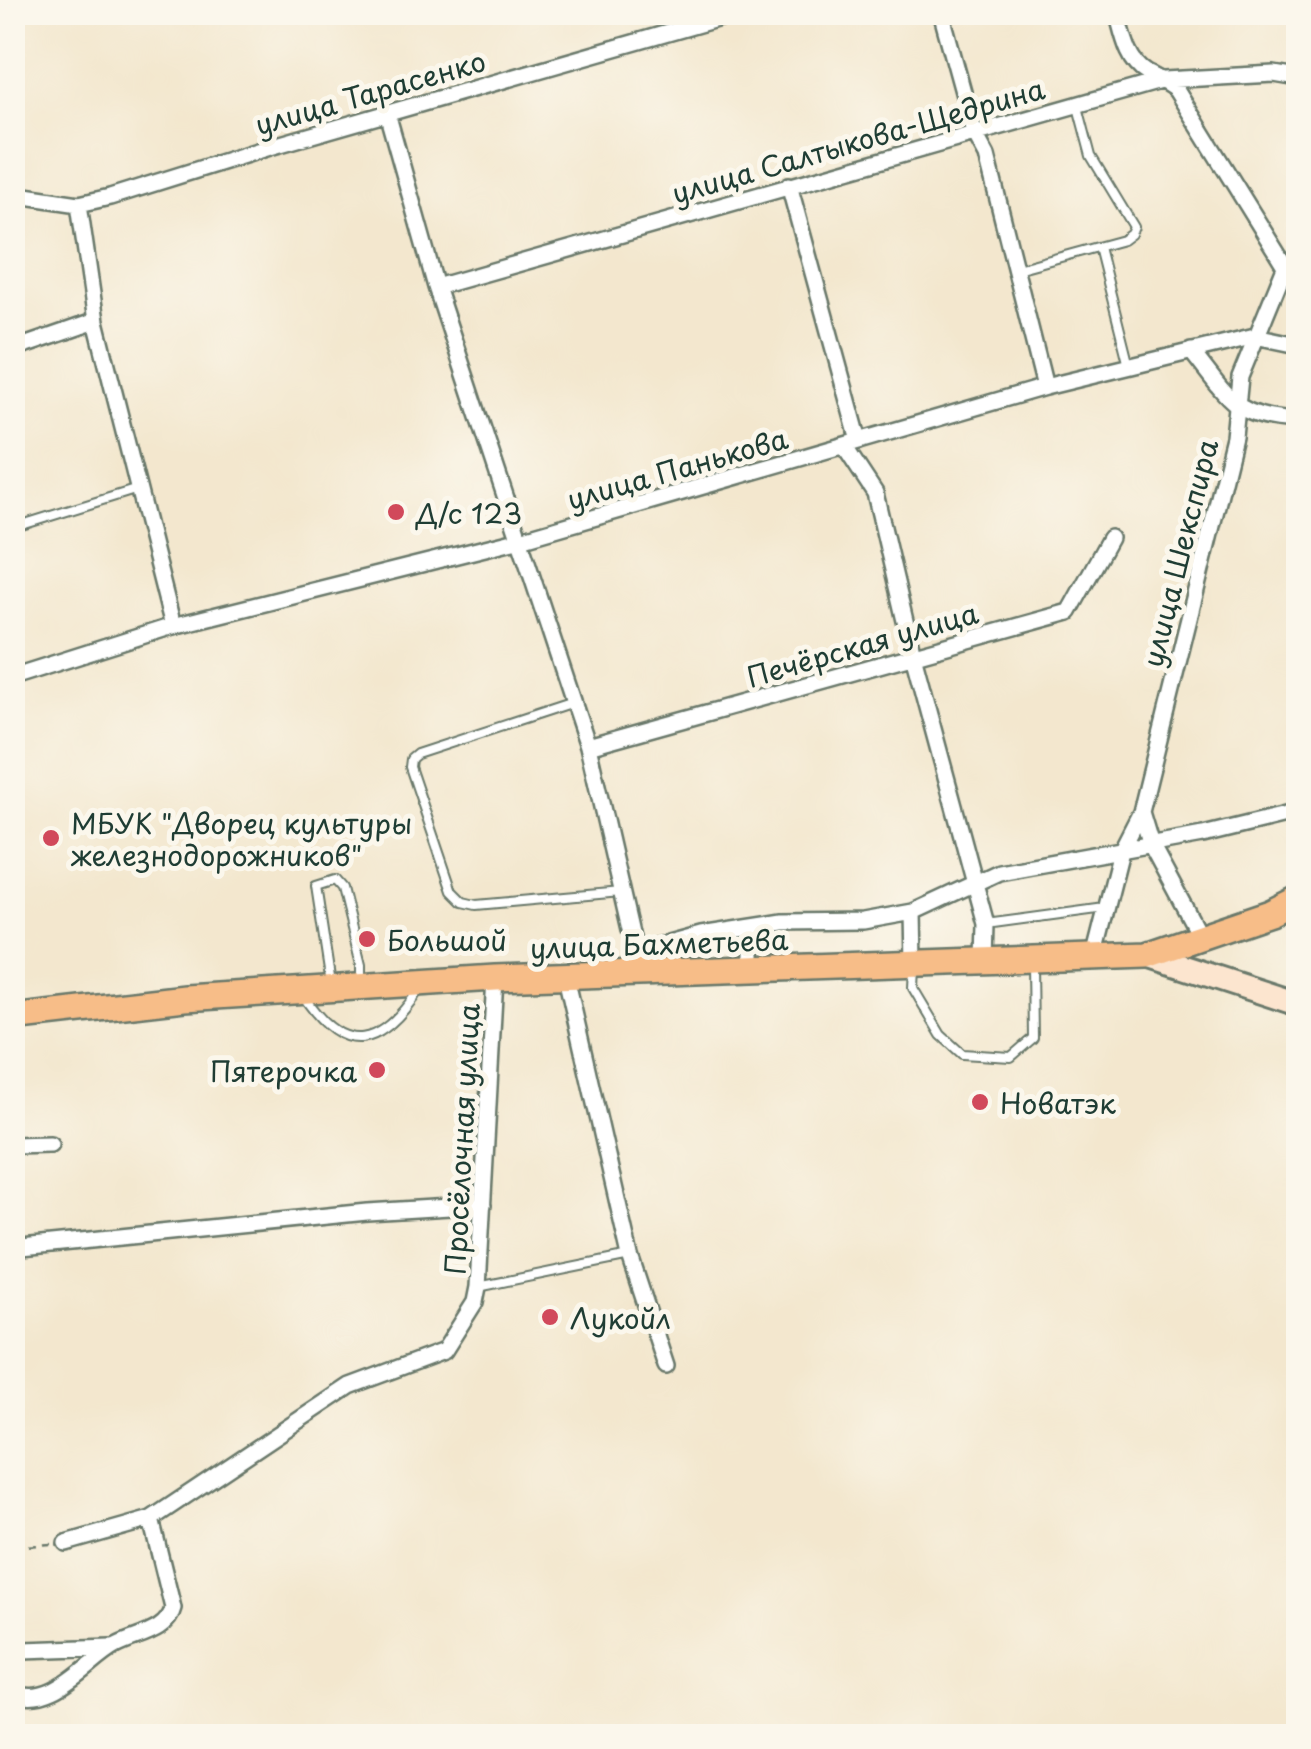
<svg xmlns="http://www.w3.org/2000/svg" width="1311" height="1749" font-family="'Playpen Sans',sans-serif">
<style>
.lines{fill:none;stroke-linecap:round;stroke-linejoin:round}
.service-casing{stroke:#69786a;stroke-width:12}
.minor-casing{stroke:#69786a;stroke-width:20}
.secondary-casing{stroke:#69786a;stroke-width:28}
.primary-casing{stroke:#69786a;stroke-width:30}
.path{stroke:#69786a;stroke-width:2.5;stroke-dasharray:8 8;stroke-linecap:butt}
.service{stroke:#fff;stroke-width:8}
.minor{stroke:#fff;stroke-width:15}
.secondary{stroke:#fce5cf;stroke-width:22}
.primary{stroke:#f7bd88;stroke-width:25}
.rail{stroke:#1f3d34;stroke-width:5}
.poi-dot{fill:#d1495b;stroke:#fbf7ec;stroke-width:4}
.labels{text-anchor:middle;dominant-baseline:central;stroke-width:10;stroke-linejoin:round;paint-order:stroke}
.street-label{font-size:28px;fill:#1f3d34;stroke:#fbf7ec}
.poi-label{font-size:28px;fill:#1f3d34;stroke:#fbf7ec;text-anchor:start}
</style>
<rect width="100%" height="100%" fill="#fbf7ec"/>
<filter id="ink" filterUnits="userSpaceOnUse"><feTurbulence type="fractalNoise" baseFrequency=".01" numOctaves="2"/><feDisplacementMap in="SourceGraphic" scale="20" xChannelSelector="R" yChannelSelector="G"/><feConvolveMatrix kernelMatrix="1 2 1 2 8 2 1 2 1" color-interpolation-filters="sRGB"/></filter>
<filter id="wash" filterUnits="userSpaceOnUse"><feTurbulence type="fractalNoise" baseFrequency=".0048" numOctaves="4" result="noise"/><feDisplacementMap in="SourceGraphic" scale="40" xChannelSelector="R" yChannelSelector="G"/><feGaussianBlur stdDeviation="2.25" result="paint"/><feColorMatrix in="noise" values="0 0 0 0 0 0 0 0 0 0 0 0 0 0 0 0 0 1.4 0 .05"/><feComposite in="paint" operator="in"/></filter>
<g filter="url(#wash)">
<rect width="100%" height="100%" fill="#f3e7ce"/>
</g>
<g filter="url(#ink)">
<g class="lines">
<g class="service-casing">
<path id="service" d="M1099 247 1129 366
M1017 269 1123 240 1131 234 1134 227 1091 156 1077 103
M12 528 138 489
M573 703 417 754 411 759 410 767 452 891 463 902 476 905 621 892
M986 924 1105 908
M914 967 913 988 941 1035 962 1054 1011 1057 1033 1038 1032 964
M331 984 316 886 335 880 342 888 361 965V982
M302 994C345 1061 382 1046 421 987
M478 1287 630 1256"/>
</g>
<g class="minor-casing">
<path id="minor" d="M941 12 974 132 987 156 1045 387
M1117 12C1123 33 1127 61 1147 73 1158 79 1166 82 1176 90L1298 287
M387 113 436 287 588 746 640 973
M789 185 859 441
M12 194 79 204 110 197 270 147 741 12
M79 204 96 321 173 626
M436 287 1164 80 1274 74 1298 78
M12 350 96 321
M1191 351C1229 398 1233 418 1298 421
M844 446 875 493 913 655 986 924 985 961
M12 677 173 626 517 540 1045 387 1255 336 1298 345
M588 746 1069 612 1110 538
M1141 812 1151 845 1201 938
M913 912 914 963
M636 953 701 935 783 922 863 921 913 912 999 872 1203 835 1298 812
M1094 957 1121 851 1141 812 1234 437 1240 377 1285 267
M752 969V928
M566 977 630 1256 666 1366
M12 1145 50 1144
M12 1248 367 1212 483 1205
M66 1543 151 1519 350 1386 444 1351 475 1302 478 1287 495 978
M12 1655 23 1650 112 1647
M12 1692C51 1712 88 1661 116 1646 136 1635 167 1633 173 1608L151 1519"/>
</g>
<g class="secondary-casing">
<path id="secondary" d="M1147 955 1298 1004"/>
</g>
<g class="primary-casing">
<path id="primary" d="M12 1018 185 998 495 978 1147 955 1270 913 1298 899"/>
</g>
<path class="path" d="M12 1547 51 1544"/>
<use href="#service" class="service"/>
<use href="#minor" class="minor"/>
<use href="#secondary" class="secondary"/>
<use href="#primary" class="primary"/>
<path class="rail" d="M815 1736 906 1732 988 1736"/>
</g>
</g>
<g class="poi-dot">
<circle cx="396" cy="512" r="10"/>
<circle cx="51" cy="838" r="10"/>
<circle cx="367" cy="939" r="10"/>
<circle cx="377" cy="1070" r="10"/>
<circle cx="980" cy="1102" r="10"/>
<circle cx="550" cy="1317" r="10"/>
</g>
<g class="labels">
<g class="street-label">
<text transform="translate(370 92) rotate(-16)">улица Тарасенко</text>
<text transform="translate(858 140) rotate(-16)">улица Салтыкова-Щедрина</text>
<text transform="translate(677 468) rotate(-16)">улица Панькова</text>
<text transform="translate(1179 553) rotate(-76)">улица Шекспира</text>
<text transform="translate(862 644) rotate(-16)">Печёрская улица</text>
<text transform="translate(659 943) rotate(-2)">улица Бахметьева</text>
<text transform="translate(461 1139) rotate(-87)">Просёлочная улица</text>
</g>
<g class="poi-label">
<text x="416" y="512">Д/с 123</text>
<text x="71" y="822">МБУК "Дворец культуры<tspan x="71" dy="32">железнодорожников"</tspan></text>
<text x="387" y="939">Большой</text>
<text x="357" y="1070" text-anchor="end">Пятерочка</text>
<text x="1000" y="1102">Новатэк</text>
<text x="570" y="1317">Лукойл</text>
</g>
</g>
<rect width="1311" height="1749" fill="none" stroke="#fbf7ec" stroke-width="50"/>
</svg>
